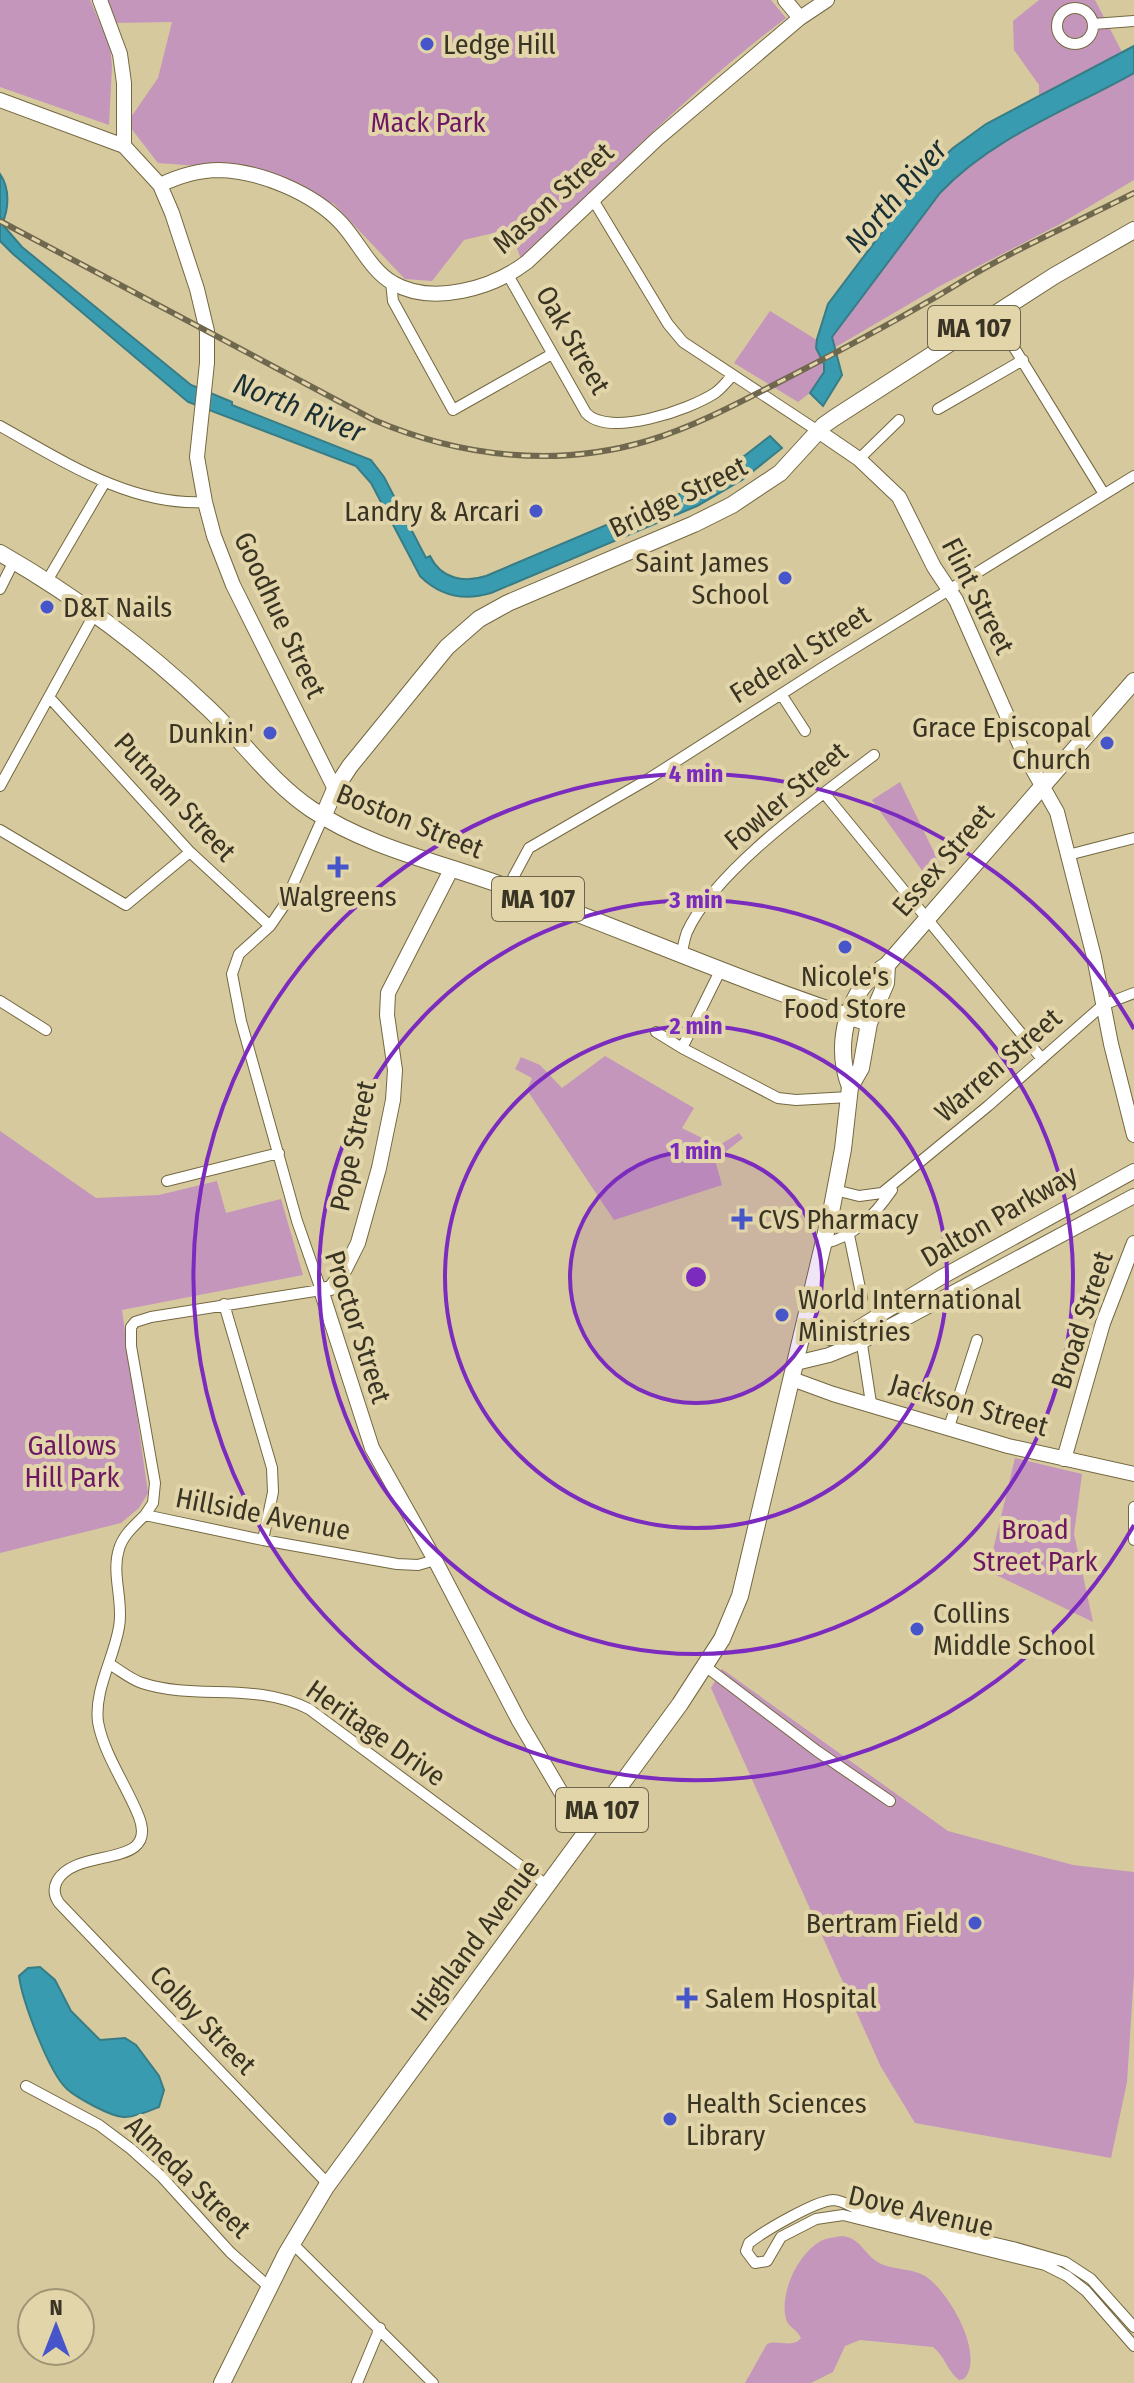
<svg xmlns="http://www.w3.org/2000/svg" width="1134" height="2383" font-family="'Fira Sans Condensed',sans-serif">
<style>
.green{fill:#c496bb}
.water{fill:#389baf;stroke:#387c85;stroke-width:2}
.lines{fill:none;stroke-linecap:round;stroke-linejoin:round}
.street-casing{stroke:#746840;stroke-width:12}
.secondary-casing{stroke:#746840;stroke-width:16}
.primary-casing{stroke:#746840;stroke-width:18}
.street{stroke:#fff;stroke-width:10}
.secondary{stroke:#fff;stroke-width:14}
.primary{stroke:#fff;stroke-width:16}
.rail-casing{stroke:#70684e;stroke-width:6}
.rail{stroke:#e3d5aa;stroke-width:3;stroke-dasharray:9;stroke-linecap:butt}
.ring{fill:none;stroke:#7b2cbf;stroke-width:4}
.poi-dot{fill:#4655c9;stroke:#e3d5aa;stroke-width:3}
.labels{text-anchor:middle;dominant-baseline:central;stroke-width:8;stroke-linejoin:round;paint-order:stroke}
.shield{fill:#e3d5aa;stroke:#6c644c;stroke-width:2}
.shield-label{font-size:26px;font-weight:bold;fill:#393423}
.poi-label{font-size:28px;fill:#393423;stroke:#e3d5aa;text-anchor:start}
.park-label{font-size:28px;fill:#6e1865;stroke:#e3d5aa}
.street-label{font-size:28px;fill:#393423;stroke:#e3d5aa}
.water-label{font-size:30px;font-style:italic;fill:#192f34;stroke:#e3d5aa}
.centre{fill:#7b2cbf;stroke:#e3d5aa;stroke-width:4}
.ring-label{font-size:24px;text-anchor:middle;font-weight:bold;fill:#7b2cbf;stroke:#e3d5aa;stroke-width:8;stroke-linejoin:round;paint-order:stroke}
</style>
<rect width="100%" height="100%" fill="#d6c99e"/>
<path class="green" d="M0 0H90L110 46 112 66 109 125 0 87Z
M107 0H771L786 18C690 90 607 177 521 259L510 229 464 240 432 281 405 279 334 204 253 170 158 163 127 123 158 78 172 22 112 23Z
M1039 0H1095L1122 52 1046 93V119L1134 73V180L1060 224 940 286 834 348 838 357 825 364C824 381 811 393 798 402L734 363 770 311 820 342 831 337 940 193C964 168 1008 136 1039 122V85L1014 50 1013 21Z
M900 782 944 873 933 886 872 800Z
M605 1056 694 1108 682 1128 718 1146 739 1133 743 1138 715 1160 722 1185 614 1220 527 1090 532 1078 515 1069 521 1057 540 1065 562 1088Z
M0 1131 96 1198 159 1195 217 1181 226 1213 281 1199 303 1275 122 1310 148 1493 139 1508 121 1523 0 1553Z
M1015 1458 1082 1474 1074 1534 1093 1622 988 1571Z
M722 1669 948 1831 1073 1865 1134 1872V1974L1127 2082 1111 2158 915 2123 881 2067 711 1688Z
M842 2236C860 2238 863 2252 876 2261 891 2271 910 2267 925 2276 948 2290 986 2355 964 2379L959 2380C947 2371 945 2356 933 2347L860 2340 845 2346 833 2372 811 2383H745L767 2344C778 2339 792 2349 801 2338 797 2329 788 2327 786 2319 779 2293 799 2251 823 2240 828 2238 836 2237 842 2236Z"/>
<path class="water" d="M1134 46V73C1068 110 993 137 940 193L832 337 842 375 823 406 810 393 824 372V364L816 348 817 339 828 304 925 175 953 148 986 124Z
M0 174C10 188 9 209 2 224L22 247 191 385 232 402V405L371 460 384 477 426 558 430 556C441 579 464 583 486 576L689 490 730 467 770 436 782 448 742 480 697 506 491 593C464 601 441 597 420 576L371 483 356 466 188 402 13 254 0 241Z
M40 1967 55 1980 71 2011 100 2040 125 2038 136 2045 159 2076 164 2090 159 2107C148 2111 134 2118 123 2117 110 2116 77 2098 67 2089 49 2073 22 2000 19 1976L28 1968Z"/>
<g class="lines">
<g class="street-casing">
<path id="street" d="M1057 26a18 18 0 1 1 36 0a18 18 0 1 1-36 0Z
M1093 24 1134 21
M592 198 668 324 683 342 818 431
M508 275 586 413C609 438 689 410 715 393 721 389 727 381 732 376
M391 282 393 301 453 410 552 354
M994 315 1104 494
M938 409 1023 360
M0 426C63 461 130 506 205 502
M859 459 899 420
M47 581 105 482
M0 589 14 561
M781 694 805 731
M49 697 190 852 270 926
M0 786 95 613
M824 793 1042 1059
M0 830 126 905 190 852
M1068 855 1134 838
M508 887 529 848 650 778 822 668 1134 476
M681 956C683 948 684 940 687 932 715 870 819 797 874 755
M720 971 682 1048 778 1098 796 1100 849 1097
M0 1001 46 1030
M656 1032 682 1048
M167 1181 279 1153
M835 1190 859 1196 882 1193 988 1106 1103 1005 1134 993
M849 1235 862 1298
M823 1244C855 1236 874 1216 892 1190
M224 1304 272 1468 273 1492 263 1540
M861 1338 871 1403
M949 1427 977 1340
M1134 1507V1540
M145 1515 153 1503 155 1483 131 1346V1327L135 1322 151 1317 321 1290 297 1221 241 1021 232 974 239 954 270 926 283 907 323 817
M109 1664C120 1670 130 1679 142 1683 197 1701 253 1681 309 1709L548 1886
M705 1666 817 1751 890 1801
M26 2086 99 2125 131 2149 161 2176 230 2252 269 2287
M328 2184 59 1903C54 1896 53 1889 57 1881 76 1846 159 1870 139 1817 127 1786 104 1755 98 1722 94 1690 114 1658 119 1627 124 1602 111 1574 119 1549 123 1535 135 1525 145 1515L263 1540 397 1564 418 1565 435 1560
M292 2243 433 2383
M1134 2327 1091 2279 1065 2262 1013 2247 863 2212C854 2208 843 2200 833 2200 815 2201 764 2231 749 2243L746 2251 755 2263 767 2261 781 2237 816 2219 843 2215 1045 2265 1067 2276 1086 2291 1134 2346
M357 2383 380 2328"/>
</g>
<g class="secondary-casing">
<path id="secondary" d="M100 0 120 54 124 83V146
M785 0 800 18
M0 100 124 146 160 185 172 213 197 289 207 331V363L197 457 205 502 214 536 233 585 335 789
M160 185C179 176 198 170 219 170 260 171 313 193 341 223 358 241 371 271 393 283 433 306 493 288 527 262L657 139 800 18 827 0
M818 431 859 459 899 497 934 567 956 600 1023 752 1057 812 1094 957 1111 1044 1134 1135
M452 868 388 993 387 1015 395 1070 393 1100 379 1168 358 1243 345 1269 331 1288 321 1290 372 1448 435 1560 519 1721 585 1833
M804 1327 830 1338 845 1336 940 1278 1134 1171
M796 1363 829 1355 861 1342 1134 1196
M792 1379 833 1394 1008 1446 1134 1474
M1064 1459 1103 1323 1134 1243"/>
</g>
<g class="primary-casing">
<path id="primary" d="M0 553C75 596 145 648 208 708 243 741 270 781 311 809 369 848 442 863 507 887 628 931 746 984 869 1023
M323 817 335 789 350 766 447 647 479 619 508 603 694 524 732 505 780 473 824 425 834 418 1054 276 1134 230
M850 1087C834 1045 846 989 887 965L1134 681
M222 2383 286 2254 326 2187 680 1704 722 1639 740 1596 832 1207 843 1149 850 1087 861 1068 869 1023 886 983 887 965"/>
</g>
<use href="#street" class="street"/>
<use href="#secondary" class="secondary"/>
<use href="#primary" class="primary"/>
<g class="rail-casing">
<path id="rail" d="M0 221 374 420C460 457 556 468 647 441 697 426 744 400 791 376 847 347 902 318 956 285 1012 250 1075 223 1134 193"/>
</g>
<use href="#rail" class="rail"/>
</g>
<circle cx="696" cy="1277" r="126" fill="#7b2cbf" fill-opacity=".12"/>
<g class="ring">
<circle cx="696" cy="1277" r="126"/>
<circle cx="696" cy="1277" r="251"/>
<circle cx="696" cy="1277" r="377"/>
<path d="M1134 1525A503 503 0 1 1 1134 1029"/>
</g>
<g class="poi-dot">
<circle cx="427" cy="44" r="8"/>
<circle cx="536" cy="511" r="8"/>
<circle cx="785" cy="578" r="8"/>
<circle cx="47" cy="607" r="8"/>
<circle cx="270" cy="733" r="8"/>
<circle cx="1107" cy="743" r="8"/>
<path d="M334 855h8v8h8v8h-8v8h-8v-8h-8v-8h8z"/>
<circle cx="845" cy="947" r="8"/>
<path d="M738 1207h8v8h8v8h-8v8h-8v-8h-8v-8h8z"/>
<circle cx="782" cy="1315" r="8"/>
<circle cx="917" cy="1629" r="8"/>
<circle cx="975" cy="1923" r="8"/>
<path d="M683 1986h8v8h8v8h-8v8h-8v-8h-8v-8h8z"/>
<circle cx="670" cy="2119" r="8"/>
</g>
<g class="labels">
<g class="shield">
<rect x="928" y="306" width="92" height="44" rx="6"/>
<rect x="492" y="877" width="92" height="44" rx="6"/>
<rect x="556" y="1788" width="92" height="44" rx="6"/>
</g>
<g class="shield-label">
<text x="974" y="328">MA 107</text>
<text x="538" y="899">MA 107</text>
<text x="602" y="1810">MA 107</text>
</g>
<g class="poi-label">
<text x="443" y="44">Ledge Hill</text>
<text x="520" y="511" text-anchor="end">Landry &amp; Arcari</text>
<text x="769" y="562" text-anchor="end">Saint James<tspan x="769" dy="32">School</tspan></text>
<text x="63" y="607">D&amp;T Nails</text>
<text x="1091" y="727" text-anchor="end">Grace Episcopal<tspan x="1091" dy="32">Church</tspan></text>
<text x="254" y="733" text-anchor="end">Dunkin'</text>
<text x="338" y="896" text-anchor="middle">Walgreens</text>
<text x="845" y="976" text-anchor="middle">Nicole's<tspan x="845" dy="32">Food Store</tspan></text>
<text x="758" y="1219">CVS Pharmacy</text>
<text x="798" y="1299">World International<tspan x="798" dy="32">Ministries</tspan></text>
<text x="933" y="1613">Collins<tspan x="933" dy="32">Middle School</tspan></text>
<text x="959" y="1923" text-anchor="end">Bertram Field</text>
<text x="705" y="1998">Salem Hospital</text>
<text x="686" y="2103">Health Sciences<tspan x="686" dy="32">Library</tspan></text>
</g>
<g class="park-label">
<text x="428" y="122">Mack Park</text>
<text x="72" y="1445">Gallows<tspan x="72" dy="32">Hill Park</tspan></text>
<text x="1035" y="1529">Broad<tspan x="1035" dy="32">Street Park</tspan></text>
</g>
<g class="street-label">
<text transform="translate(553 198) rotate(-42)">Mason Street</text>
<text transform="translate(573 340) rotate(60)">Oak Street</text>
<text transform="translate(678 497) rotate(-26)">Bridge Street</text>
<text transform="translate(978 596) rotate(63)">Flint Street</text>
<text transform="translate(280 615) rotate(65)">Goodhue Street</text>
<text transform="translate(800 654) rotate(-32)">Federal Street</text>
<text transform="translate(786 796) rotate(-40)">Fowler Street</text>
<text transform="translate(175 797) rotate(47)">Putnam Street</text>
<text transform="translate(410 821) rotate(22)">Boston Street</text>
<text transform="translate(943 860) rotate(-49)">Essex Street</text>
<text transform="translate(998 1065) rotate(-41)">Warren Street</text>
<text transform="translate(353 1146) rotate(-78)">Pope Street</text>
<text transform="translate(999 1216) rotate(-30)">Dalton Parkway</text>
<text transform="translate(1082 1320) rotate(-72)">Broad Street</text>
<text transform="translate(358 1327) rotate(72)">Proctor Street</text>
<text transform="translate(969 1405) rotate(16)">Jackson Street</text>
<text transform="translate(263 1514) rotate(11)">Hillside Avenue</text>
<text transform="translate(376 1733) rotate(35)">Heritage Drive</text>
<text transform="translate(475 1940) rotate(-53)">Highland Avenue</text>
<text transform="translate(203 2020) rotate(46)">Colby Street</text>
<text transform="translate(188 2177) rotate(44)">Almeda Street</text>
<text transform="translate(921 2211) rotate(13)">Dove Avenue</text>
</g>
<g class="water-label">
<text transform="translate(896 196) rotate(-49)">North River</text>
<text transform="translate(299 408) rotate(22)">North River</text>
</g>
</g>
<circle cx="696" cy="1277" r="12" class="centre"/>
<g class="ring-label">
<text x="696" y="782">4 min</text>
<text x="696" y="908">3 min</text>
<text x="696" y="1034">2 min</text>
<text x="696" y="1159">1 min</text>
</g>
<g transform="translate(56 2327)"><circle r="38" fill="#e3d5aa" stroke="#9f9574" stroke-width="2"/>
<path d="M0-6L14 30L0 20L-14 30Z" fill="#4655c9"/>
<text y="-12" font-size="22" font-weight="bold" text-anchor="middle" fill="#393423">N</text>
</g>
</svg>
